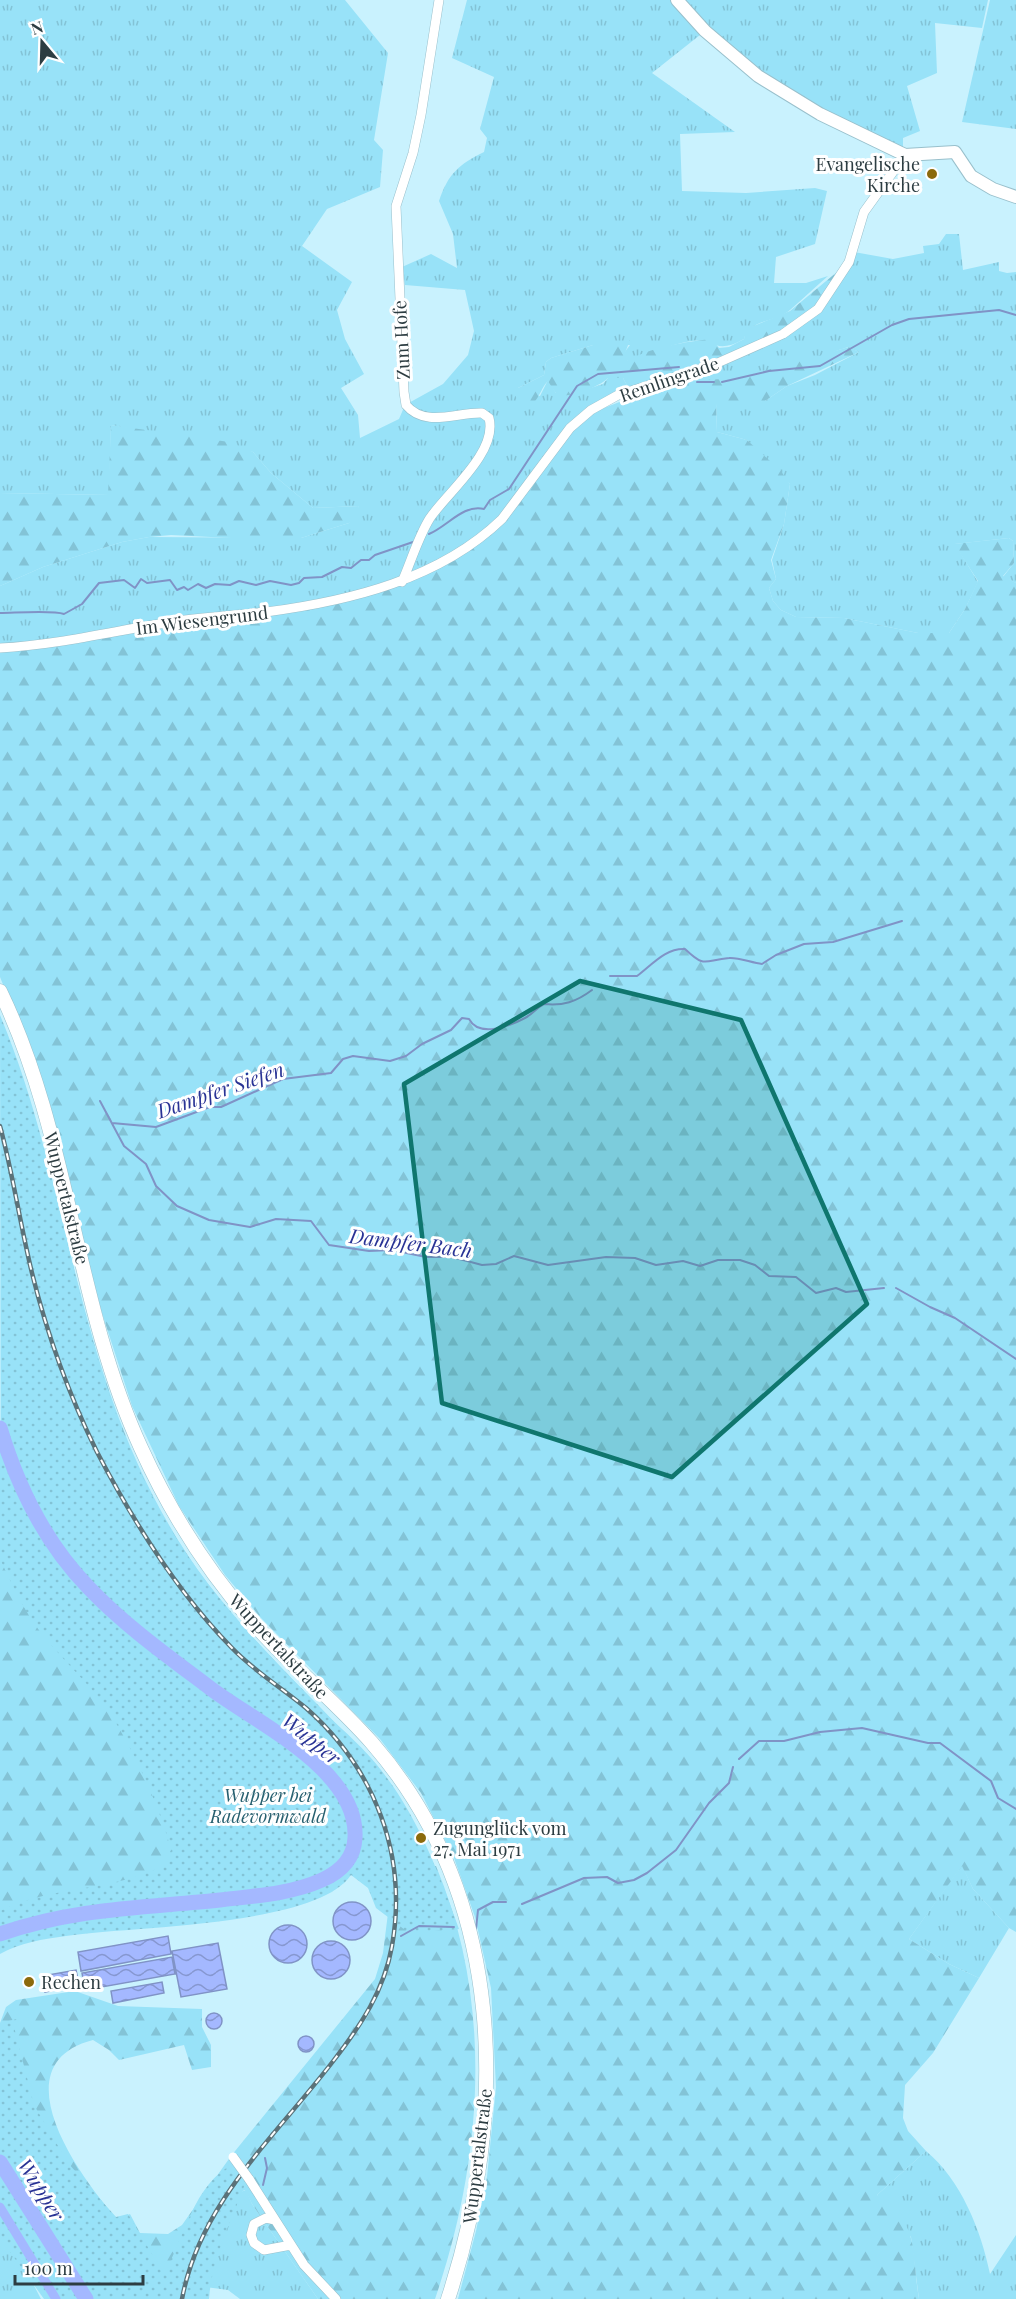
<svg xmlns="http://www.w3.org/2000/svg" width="1016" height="2299" font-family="'Playfair Display',serif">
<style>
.grass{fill:url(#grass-tufts)}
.forest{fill:url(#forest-firs)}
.park{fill:url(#park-dots)}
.water{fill:url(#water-waves);stroke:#8093c6;stroke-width:1.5}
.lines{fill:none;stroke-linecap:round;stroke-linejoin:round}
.stream{stroke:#8093c6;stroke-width:2}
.canal{stroke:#a4b8ff;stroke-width:9}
.river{stroke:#a4b8ff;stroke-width:15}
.minor-casing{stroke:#99c0cc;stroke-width:10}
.tertiary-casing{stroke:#99c0cc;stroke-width:14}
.secondary-casing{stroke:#99c0cc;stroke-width:15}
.minor{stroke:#fff;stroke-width:9}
.tertiary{stroke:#fff;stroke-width:12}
.secondary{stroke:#fff;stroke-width:14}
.rail-casing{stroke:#5b7279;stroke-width:4.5}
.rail{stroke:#fff;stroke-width:2;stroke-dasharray:7;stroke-linecap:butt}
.minor-bridge-casing{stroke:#99c0cc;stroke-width:10;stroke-linecap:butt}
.minor-bridge{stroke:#fff;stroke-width:9}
.marked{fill:#0f766e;fill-opacity:0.2;stroke:#0f766e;stroke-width:4.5;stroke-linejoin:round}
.poi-dot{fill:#8c6a0c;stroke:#fff;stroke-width:2}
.labels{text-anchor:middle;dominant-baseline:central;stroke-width:6;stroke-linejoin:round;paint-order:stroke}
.poi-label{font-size:18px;fill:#2d3d42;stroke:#fff;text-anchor:start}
.street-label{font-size:18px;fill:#2d3d42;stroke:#fff}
.park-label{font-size:18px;font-style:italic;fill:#276070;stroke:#fff}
.water-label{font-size:20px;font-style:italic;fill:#293395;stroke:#fff}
</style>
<defs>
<pattern id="grass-tufts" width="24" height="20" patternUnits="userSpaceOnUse" patternTransform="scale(1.5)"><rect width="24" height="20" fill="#98e2f8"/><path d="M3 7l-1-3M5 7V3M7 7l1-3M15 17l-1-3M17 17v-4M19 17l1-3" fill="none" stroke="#83c3d6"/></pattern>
<pattern id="forest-firs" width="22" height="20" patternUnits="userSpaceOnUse" patternTransform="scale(1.5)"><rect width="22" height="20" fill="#98e2f8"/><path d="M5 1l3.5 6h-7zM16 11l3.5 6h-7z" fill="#83c3d6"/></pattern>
<pattern id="park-dots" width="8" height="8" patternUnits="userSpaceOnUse" patternTransform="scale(1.5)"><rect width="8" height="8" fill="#98e2f8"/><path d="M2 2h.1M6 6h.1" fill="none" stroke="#83c3d6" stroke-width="1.8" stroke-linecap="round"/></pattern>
<pattern id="water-waves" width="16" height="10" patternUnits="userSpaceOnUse" patternTransform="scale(1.5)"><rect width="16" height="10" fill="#a4b8ff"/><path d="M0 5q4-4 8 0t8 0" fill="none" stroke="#8697d0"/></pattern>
</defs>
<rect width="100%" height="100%" fill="#c9f2fe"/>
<path class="grass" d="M0 0H345L388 53 374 140 383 150 380 187 327 209 302 246 352 282 337 310 345 339 364 374 341 388 358 415 360 438 399 419 405 405 443 384 468 355 474 331 465 290 405 285 402 267 431 254 457 268 453 234 439 201C448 174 459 164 484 152L487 138 480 129 494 77 452 58 467 0H677L705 31 652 73 735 132 680 134 682 191 746 193 815 188 827 191 815 244 776 257 774 283H806L828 276C815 287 803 299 790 310 777 322 749 319 744 339 714 356 714 337 691 341 669 345 648 354 628 362L624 353 630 345H593L551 358 546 362 544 375 518 388 540 396 548 380 556 393 578 392 603 384 608 378H623L630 391 607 400 502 519 426 572 311 604 0 648V586L43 567 122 542 149 537 301 538 349 523 359 506 313 508 271 473 253 452 111 425 109 495 0 493Z
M681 0H988L982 28 935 23 937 73 907 86 920 131 903 138V152L821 112 752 67Z
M990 0H1016V129L962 122Z
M946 234H959L963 270 999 262V271L1007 273 1016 272V583L1003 577 1014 563 1013 541 1009 538 955 544 978 582 965 609 949 633H918L844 618 796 617 781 610 773 601 769 588 776 579 772 560 784 524 790 484 747 440 717 432 716 403 765 401 787 386 815 375 859 352 848 347C810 360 733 386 694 380L691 375 784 335 854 252 893 259 924 253 923 246 939 244Z
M962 1865 973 1889 1009 1928 979 1978 949 1964 909 1939Z
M926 2151C961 2180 981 2230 990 2274L1016 2235V2299H919L911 2237 877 2195Z
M246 2190 252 2204 318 2299H240L228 2290 198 2286 234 2194Z
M0 2220 41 2299H0Z"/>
<path class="forest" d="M849 262 843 272 800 323 702 370 630 391 623 378H608C601 386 565 401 556 393 553 390 550 384 548 381 538 391 538 410 520 405L515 395 518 388 544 375 546 362 551 358 593 345 630 340 625 353 628 361C647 348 689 341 712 339L719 348 729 347 744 339 746 329 790 311Z
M849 347 859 352 787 386 765 401 731 407 716 404 717 432 747 440 780 470 790 484 784 524 771 560 776 579 769 588 773 601 781 610 796 617 844 618 918 633H949L965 609 978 581 954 544 1009 538 1013 541 1014 563 1003 576 1016 583V1932L1009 1928 973 1889 962 1866 909 1939 949 1964 979 1978 933 2053 905 2085 903 2118 908 2131 926 2151 877 2195C921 2224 911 2252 919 2299H458L476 2231 487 2177 496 2087 491 1988 475 1917 454 1858 421 1793 380 1739 261 1618 225 1575 179 1506 132 1406 101 1310 44 1088 0 977V650L219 620 402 583 492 532 571 430 586 415 622 401 694 380 726 379 757 373Z
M111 425 229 442 253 452 271 473 313 508 359 506 356 518 349 523 301 538 269 540 171 535 149 537 122 542 43 567 0 586V493L108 495Z
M59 1208C92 1343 122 1469 208 1584 247 1637 297 1682 343 1731 355 1744 369 1756 380 1770 401 1799 415 1835 432 1866H436C494 2004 483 2159 435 2299H318L252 2204 245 2190 234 2195 198 2286 45 2299 0 2023 6 2007 16 2000 75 1991 118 2006 202 2009V2027L211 2045V2067L192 2070 184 2045 119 2060 109 2050 93 2040C0 2064 76 2173 118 2220L130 2214 140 2233 168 2234 182 2225 231 2156 375 1979 383 1953 388 1913 381 1894 146 1623Z
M0 1428 349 1806 0 1934Z"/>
<path class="park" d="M0 1015C69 1180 74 1359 163 1516 205 1591 267 1653 326 1714 345 1732 365 1749 381 1770 418 1817 439 1873 459 1929L409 1933 376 1908 368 1888 351 1875C316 1927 130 1926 66 1936 44 1939 19 1943 0 1954V1911C51 1885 112 1892 163 1866L171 1850C161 1809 131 1744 107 1709 89 1684 67 1664 47 1640 27 1617 14 1589 1 1561Z
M17 2019 13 2023 34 2105 68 2163 116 2217 128 2214 158 2264 163 2276C183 2241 194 2182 234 2164L246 2181C232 2220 212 2257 209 2299H44L0 2238V2023Z"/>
<path class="water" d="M333 1921a19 19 0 1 1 38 0a19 19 0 1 1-38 0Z
M269 1944a19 19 0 1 1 38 0a19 19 0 1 1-38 0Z
M168 1936 171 1954 81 1971 78 1952Z
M312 1960a19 19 0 1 1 38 0a19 19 0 1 1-38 0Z
M218 1943 227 1989 181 1997 172 1951Z
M172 1957 175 1974 85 1990 82 1973Z
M76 1970 79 1985 45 1992 42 1976Z
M162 1982 164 1993 113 2003 111 1991Z
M206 2021a8 8 0 1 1 16 0a8 8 0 1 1-16 0Z
M298 2044a8 8 0 1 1 16 0a8 8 0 1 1-16 0Z"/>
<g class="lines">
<path class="stream" d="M697 382H714
M722 382 769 371 820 366 892 325 909 319 999 310 1016 315
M429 534C448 526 463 504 484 509L490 500 509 489 577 386 598 374 679 367
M0 613C14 613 53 610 64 614L82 604 99 583 124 580 135 588 141 579 147 583 170 580 177 590 184 587 188 590 198 584 206 588 215 584 230 585 239 581 256 585 270 581 291 585 299 583 304 578 322 577 342 567 351 568 361 560H369L375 555 413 542
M610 976H637C652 965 665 948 685 949 706 969 704 960 729 958 738 957 752 963 762 964L776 955 804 944 833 942 902 921
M100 1101 124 1146 146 1164 156 1186 177 1206 209 1220 250 1227 276 1219 311 1221 329 1245 369 1251 392 1250 426 1257H452L482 1265 496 1264 514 1256 548 1265 606 1257 635 1258 656 1265 683 1261 700 1266 718 1260H740L755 1265 769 1276 796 1277 816 1293 836 1288 846 1292 884 1288
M112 1123 156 1127 210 1107H221L283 1079 331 1073 343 1059 353 1056 390 1061 406 1056 422 1044 451 1030 462 1018 469 1019C479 1038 510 1026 525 1018 533 1014 536 1008 544 1004 563 1006 576 1002 592 990
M896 1288 930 1307 955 1318 1016 1359
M739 1759 759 1741H784L820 1732 862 1728 928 1743H940L991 1781 998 1798 1016 1809
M348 1861 353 1864
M522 1904 584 1878 607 1877 618 1883 634 1880 647 1873 676 1850 709 1803 729 1783 733 1767
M476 1929 478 1910 493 1902H506
M401 1936 419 1926 454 1927
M263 2185 267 2168 265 2158"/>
<path class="canal" d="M0 2207 56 2299"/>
<path class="river" d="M0 1428C18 1488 45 1543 89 1588 124 1625 169 1657 210 1688 256 1723 359 1770 355 1838 354 1859 340 1872 322 1880 291 1894 253 1896 220 1900 142 1908 75 1908 0 1934
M0 2162 86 2299"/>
<g class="minor-casing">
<path id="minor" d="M402 582C411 562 418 537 430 518 447 493 498 452 489 418L482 413C457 412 425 428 406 405L404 392 396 206 413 153 421 115 439 0
M0 648C57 645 114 631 171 622 202 617 234 616 266 612 350 601 440 579 502 519L570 428 591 410 618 395 713 365 783 334 818 309 849 262 864 212 905 155
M249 2179 304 2265 336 2299
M275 2220 266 2218 254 2224 251 2235 254 2243 264 2250 291 2245"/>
</g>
<g class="tertiary-casing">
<path id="tertiary" d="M677 0 705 31 758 76 820 114 905 155 955 152 971 176 993 189 1016 197"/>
</g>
<g class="secondary-casing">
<path id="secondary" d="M0 991C70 1136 74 1302 141 1448 170 1512 208 1572 254 1624 291 1666 335 1701 372 1743 506 1897 509 2113 448 2299"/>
</g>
<use href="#minor" class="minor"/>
<use href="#tertiary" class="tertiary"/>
<use href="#secondary" class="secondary"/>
<g class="rail-casing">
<path id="rail" d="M0 1126C13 1174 20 1224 32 1273 47 1334 69 1395 97 1452 133 1521 177 1592 232 1648 254 1671 282 1688 306 1708 375 1769 408 1855 392 1946 384 1991 361 2025 334 2060 276 2136 200 2202 182 2299"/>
</g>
<use href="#rail" class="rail"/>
<g class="minor-bridge-casing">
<path id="minor-bridge" d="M233 2157 249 2179"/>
</g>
<use href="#minor-bridge" class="minor-bridge"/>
</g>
<path class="marked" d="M580 981 741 1020 867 1304 672 1477 442 1403 404 1084Z"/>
<g class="poi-dot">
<circle cx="932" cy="174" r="6"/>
<circle cx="421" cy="1838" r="6"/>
<circle cx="29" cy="1982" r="6"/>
</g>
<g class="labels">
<g class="poi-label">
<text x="920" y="164" text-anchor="end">Evangelische<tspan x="920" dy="21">Kirche</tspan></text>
<text x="433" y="1828">Zugunglück vom<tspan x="433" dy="21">27. Mai 1971</tspan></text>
<text x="41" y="1982">Rechen</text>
</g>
<g class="street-label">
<text transform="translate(401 340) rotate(-93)">Zum Hofe</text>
<text transform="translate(669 379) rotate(-19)">Remlingrade</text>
<text transform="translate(202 620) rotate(-7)">Im Wiesengrund</text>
<text transform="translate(67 1198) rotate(76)">Wuppertalstraße</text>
<text transform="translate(279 1646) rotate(47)">Wuppertalstraße</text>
<text transform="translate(477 2156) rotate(-83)">Wuppertalstraße</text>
</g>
<g class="park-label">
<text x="268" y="1795">Wupper bei<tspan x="268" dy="21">Radevormwald</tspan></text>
</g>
<g class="water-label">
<text transform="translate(220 1089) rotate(-19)">Dampfer Siefen</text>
<text transform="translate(411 1242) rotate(7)">Dampfer Bach</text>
<text transform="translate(312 1738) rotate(39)">Wupper</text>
<text transform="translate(42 2189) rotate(58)">Wupper</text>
</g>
</g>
<g transform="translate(42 42) rotate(341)" stroke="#ffffff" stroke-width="4.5" paint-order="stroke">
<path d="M0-4.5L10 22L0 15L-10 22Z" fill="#2d3d42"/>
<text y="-9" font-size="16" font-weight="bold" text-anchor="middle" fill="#2d3d42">N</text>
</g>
<path d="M15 2275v9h128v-9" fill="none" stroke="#2d3d42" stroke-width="3"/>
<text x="24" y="2275" font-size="18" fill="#2d3d42" stroke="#ffffff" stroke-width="4.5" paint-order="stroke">100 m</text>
</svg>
